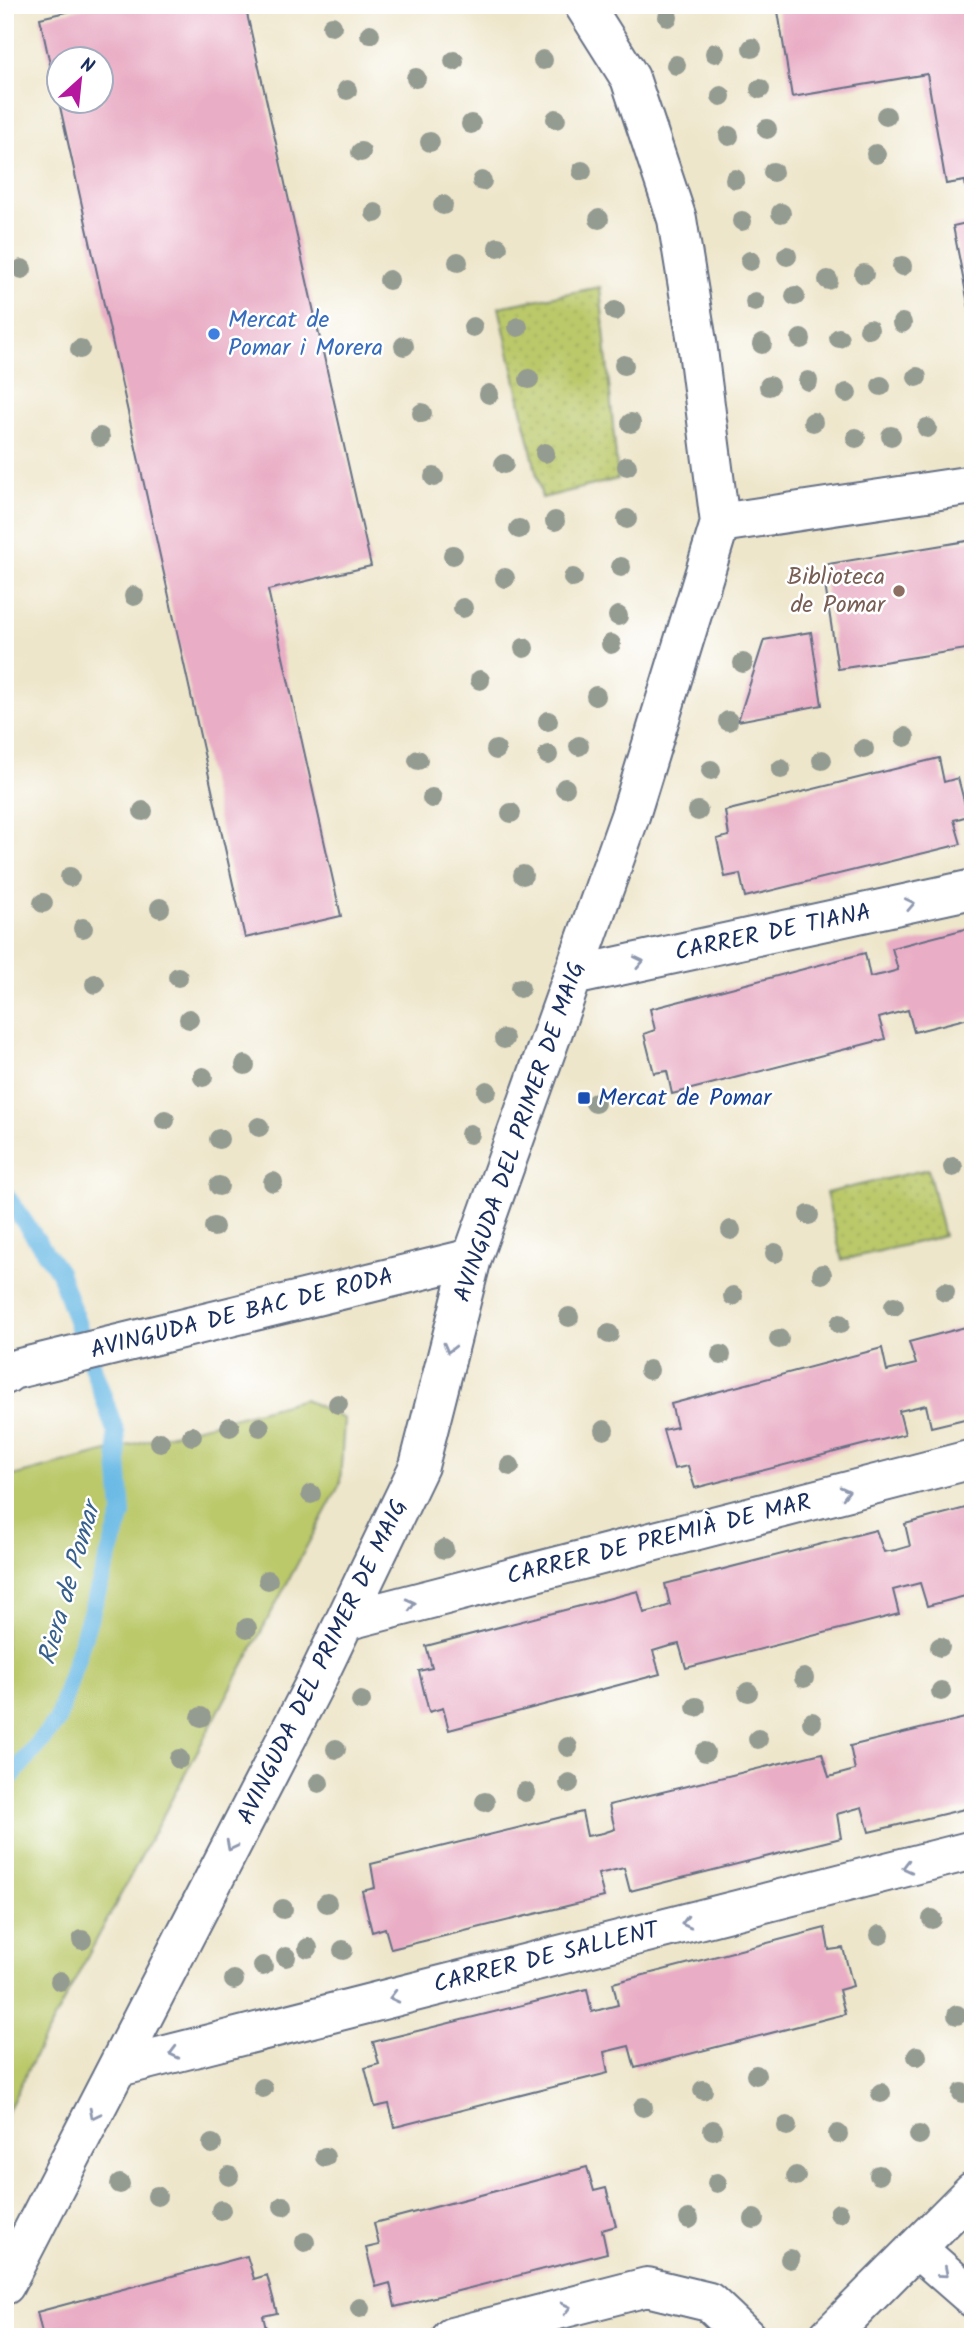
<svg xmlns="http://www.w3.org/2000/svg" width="978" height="2342" font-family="Kalam,sans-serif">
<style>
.green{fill:#bbc96b;stroke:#6b7c64;stroke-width:2}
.park{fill:url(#park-dots);stroke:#6b7c64;stroke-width:2}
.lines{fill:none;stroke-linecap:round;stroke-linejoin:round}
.stream{stroke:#6abae5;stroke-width:18}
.building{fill:#e9adc5}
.minor-casing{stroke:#656f84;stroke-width:42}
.minor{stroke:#fff;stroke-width:38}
.tree{fill:#949b91}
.oneway{stroke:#8d97ae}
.shop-dot{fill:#3f7fe0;stroke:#fff;stroke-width:2.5}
.education-dot{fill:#8d6e63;stroke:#fff;stroke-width:2.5}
.transit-dot{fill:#1a4fb4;stroke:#fff;stroke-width:2.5}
.labels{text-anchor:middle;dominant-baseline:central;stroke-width:5;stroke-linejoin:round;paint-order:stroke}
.shop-label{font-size:24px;fill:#366cbe;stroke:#fff;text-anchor:start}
.education-label{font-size:24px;fill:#785e54;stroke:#fff;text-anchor:end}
.street-label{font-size:24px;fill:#1b2f5e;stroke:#fff}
.transit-label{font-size:24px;fill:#164399;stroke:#fff;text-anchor:start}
.water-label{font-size:26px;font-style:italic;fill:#37608d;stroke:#fff}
</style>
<defs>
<pattern id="park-dots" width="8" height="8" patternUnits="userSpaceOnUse" patternTransform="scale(1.75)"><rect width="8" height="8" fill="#bbc96b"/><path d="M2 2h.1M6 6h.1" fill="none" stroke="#a0ad5f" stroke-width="1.8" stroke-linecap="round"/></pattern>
</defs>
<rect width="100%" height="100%" fill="#fff"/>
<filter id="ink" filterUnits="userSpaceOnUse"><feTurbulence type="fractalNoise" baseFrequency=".0143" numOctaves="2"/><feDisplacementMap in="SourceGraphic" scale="14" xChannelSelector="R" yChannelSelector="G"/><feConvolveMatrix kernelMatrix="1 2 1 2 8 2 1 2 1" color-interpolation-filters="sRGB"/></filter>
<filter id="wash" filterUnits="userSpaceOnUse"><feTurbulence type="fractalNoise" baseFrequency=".00686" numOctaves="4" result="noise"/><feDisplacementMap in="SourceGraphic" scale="28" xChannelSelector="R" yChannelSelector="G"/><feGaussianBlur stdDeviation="1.57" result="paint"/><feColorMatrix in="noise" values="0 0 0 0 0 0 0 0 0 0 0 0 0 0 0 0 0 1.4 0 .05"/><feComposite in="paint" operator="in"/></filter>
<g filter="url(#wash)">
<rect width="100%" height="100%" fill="#eee6cb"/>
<path class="green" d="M304 1399 344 1419 340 1484 35 2055 5 2117V1478Z"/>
<path class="park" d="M600 287 618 479 542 498 499 307Z
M928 1169 944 1236 842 1260 826 1193Z"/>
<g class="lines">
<path class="stream" d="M5 1194 59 1272 116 1433 122 1514 57 1721 5 1784"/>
</g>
<g id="blocks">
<path class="building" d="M96 5H245L371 566 268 590 341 916 245 938 59 102H102V60H60L58 101 40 18Z
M777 5H973V329L953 226 971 222 965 181 946 184 927 74 792 97Z
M973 540V648L838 669 822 565Z
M811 632 822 705 738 721 764 640Z
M939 758 944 782 958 778 968 816 954 820 961 844 745 897 740 874 725 877 717 839 729 836 725 811Z
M973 927V1017L914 1032 908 1010 893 1014 879 1018 885 1039 672 1094 667 1071 654 1073 644 1034 655 1030 650 1009 865 953 870 977 884 974 898 970 892 948Z
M973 1325V1417L931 1427 926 1405 899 1411 905 1434 695 1488 688 1466 674 1469 663 1430 677 1427 671 1404 882 1348 887 1371 916 1364 909 1342Z
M973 1506V1594L927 1606 920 1583 893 1590 899 1614 686 1668 679 1644 666 1647 653 1651 660 1674 449 1730 443 1708 429 1712 419 1671 432 1668 426 1646 638 1591 644 1613 656 1610 670 1605 665 1584 876 1530 884 1552 896 1550 910 1546 905 1524Z
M973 1716V1807L869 1832 862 1807 837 1814 841 1838 630 1891 624 1868 598 1874 604 1897 391 1949 385 1928 372 1932 362 1891 375 1888 371 1864 582 1812 587 1836 603 1833 615 1829 609 1805 822 1753 829 1777 855 1770 850 1746Z
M825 1928 829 1950 843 1948 853 1986 839 1990 845 2014 635 2068 629 2046 604 2052 608 2073 395 2127 389 2104 375 2107 365 2068 379 2064 373 2042 587 1989 592 2012 606 2008 618 2005 613 1983Z
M587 2167 594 2191 606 2188 616 2226 602 2230 607 2253 395 2307 390 2283 376 2287 366 2248 379 2245 374 2223Z
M247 2256 254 2279 267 2275 277 2313 263 2316 268 2337H31L42 2333 37 2312Z"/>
</g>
</g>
<g filter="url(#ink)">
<use href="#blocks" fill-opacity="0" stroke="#656f84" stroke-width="2"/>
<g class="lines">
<g class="minor-casing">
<path id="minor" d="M720 523 973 485
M573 976 973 889
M5 1375 12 1370 472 1258
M345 1621 973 1459
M119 2067 973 1850
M916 2248 973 2298
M5 2285 313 1687 419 1466 472 1258 630 816 720 523 697 342 677 219 630 78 584 5
M452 2337 647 2287 709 2302 746 2337
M828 2337 973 2191"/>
</g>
<use href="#minor" class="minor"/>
</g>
<g class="tree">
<circle cx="668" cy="17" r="10"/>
<circle cx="332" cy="26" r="10"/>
<circle cx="370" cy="34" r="10"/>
<circle cx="752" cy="48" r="10"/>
<circle cx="715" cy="53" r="10"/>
<circle cx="543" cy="60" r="10"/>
<circle cx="454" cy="61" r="10"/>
<circle cx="676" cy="65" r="10"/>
<circle cx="416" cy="78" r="10"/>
<circle cx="760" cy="89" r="10"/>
<circle cx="347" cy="90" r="10"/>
<circle cx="721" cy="96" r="10"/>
<circle cx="886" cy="116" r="10"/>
<circle cx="556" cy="119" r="10"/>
<circle cx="471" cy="124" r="10"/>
<circle cx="767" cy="129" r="10"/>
<circle cx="729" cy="136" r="10"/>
<circle cx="430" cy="142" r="10"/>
<circle cx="361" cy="152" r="10"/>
<circle cx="876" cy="154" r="10"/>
<circle cx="582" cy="171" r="10"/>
<circle cx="773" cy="172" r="10"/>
<circle cx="735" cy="179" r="10"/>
<circle cx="482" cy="181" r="10"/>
<circle cx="443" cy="205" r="10"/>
<circle cx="375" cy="213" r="10"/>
<circle cx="781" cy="213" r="10"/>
<circle cx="599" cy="219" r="10"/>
<circle cx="742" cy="221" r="10"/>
<circle cx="498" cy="247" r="10"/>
<circle cx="787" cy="256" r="10"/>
<circle cx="750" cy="261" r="10"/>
<circle cx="458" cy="262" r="10"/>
<circle cx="902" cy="266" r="10"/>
<circle cx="22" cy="269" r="10"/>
<circle cx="864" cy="274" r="10"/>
<circle cx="389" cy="280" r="10"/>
<circle cx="828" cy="280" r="10"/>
<circle cx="795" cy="296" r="10"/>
<circle cx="755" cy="302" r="10"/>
<circle cx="615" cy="311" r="10"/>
<circle cx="902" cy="323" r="10"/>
<circle cx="473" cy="327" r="10"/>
<circle cx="518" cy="327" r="10"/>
<circle cx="869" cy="329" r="10"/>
<circle cx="839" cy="338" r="10"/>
<circle cx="801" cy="339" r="10"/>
<circle cx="762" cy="344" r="10"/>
<circle cx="404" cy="346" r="10"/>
<circle cx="80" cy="349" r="10"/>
<circle cx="624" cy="365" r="10"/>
<circle cx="917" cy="377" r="10"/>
<circle cx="529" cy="379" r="10"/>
<circle cx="808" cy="381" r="10"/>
<circle cx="769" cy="386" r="10"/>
<circle cx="881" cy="386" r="10"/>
<circle cx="847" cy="393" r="10"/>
<circle cx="489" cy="394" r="10"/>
<circle cx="422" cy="413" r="10"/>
<circle cx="813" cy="422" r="10"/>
<circle cx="631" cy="423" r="10"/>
<circle cx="927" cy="428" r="10"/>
<circle cx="891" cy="436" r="10"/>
<circle cx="100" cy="437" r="10"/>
<circle cx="856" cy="438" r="10"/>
<circle cx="545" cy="453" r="10"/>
<circle cx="504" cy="464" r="10"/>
<circle cx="627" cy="466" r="10"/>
<circle cx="434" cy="477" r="10"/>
<circle cx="627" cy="519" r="10"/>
<circle cx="555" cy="521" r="10"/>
<circle cx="519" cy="529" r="10"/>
<circle cx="453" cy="555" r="10"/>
<circle cx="621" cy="567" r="10"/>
<circle cx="505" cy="578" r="10"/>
<circle cx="573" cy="578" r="10"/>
<circle cx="134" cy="596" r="10"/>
<circle cx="463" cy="608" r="10"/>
<circle cx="618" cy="616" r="10"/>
<circle cx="611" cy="644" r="10"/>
<circle cx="524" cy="648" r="10"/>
<circle cx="743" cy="663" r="10"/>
<circle cx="480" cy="680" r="10"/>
<circle cx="596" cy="696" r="10"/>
<circle cx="548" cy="721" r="10"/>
<circle cx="728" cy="721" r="10"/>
<circle cx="905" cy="737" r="10"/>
<circle cx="579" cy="746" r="10"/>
<circle cx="864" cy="749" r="10"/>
<circle cx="496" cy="750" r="10"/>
<circle cx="548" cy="755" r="10"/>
<circle cx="418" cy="760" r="10"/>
<circle cx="822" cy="760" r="10"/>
<circle cx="781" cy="769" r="10"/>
<circle cx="711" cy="770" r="10"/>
<circle cx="565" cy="788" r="10"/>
<circle cx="432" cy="798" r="10"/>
<circle cx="143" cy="811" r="10"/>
<circle cx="698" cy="811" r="10"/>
<circle cx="511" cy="813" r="10"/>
<circle cx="523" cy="875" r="10"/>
<circle cx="70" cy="877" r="10"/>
<circle cx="43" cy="903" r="10"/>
<circle cx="160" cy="908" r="10"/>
<circle cx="83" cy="928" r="10"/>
<circle cx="178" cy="977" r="10"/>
<circle cx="95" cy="984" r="10"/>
<circle cx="520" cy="988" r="10"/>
<circle cx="189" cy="1019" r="10"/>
<circle cx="504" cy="1039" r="10"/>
<circle cx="245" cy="1065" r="10"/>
<circle cx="203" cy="1077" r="10"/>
<circle cx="487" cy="1091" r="10"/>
<circle cx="595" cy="1103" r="10"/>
<circle cx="165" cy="1120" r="10"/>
<circle cx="259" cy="1127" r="10"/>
<circle cx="470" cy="1134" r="10"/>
<circle cx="219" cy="1139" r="10"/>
<circle cx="953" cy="1167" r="10"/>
<circle cx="273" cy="1182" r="10"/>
<circle cx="219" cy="1186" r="10"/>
<circle cx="809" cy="1215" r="10"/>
<circle cx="214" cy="1227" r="10"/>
<circle cx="731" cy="1230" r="10"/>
<circle cx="775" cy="1253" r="10"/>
<circle cx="822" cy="1274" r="10"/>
<circle cx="945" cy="1292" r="10"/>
<circle cx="733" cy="1296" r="10"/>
<circle cx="894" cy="1306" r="10"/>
<circle cx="569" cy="1317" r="10"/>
<circle cx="840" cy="1324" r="10"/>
<circle cx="609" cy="1334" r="10"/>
<circle cx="779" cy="1339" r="10"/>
<circle cx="721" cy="1355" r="10"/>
<circle cx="649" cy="1370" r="10"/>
<circle cx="338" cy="1404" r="10"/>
<circle cx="230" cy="1427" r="10"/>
<circle cx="260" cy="1427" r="10"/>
<circle cx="604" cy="1430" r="10"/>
<circle cx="192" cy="1436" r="10"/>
<circle cx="160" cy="1442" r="10"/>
<circle cx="510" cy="1466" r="10"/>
<circle cx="311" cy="1494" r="10"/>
<circle cx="444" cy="1549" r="10"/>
<circle cx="268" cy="1580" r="10"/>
<circle cx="247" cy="1628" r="10"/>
<circle cx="940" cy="1647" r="10"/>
<circle cx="804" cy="1678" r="10"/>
<circle cx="941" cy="1691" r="10"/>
<circle cx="748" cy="1692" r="10"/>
<circle cx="361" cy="1701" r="10"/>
<circle cx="696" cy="1707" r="10"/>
<circle cx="201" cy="1717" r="10"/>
<circle cx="812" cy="1722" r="10"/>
<circle cx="758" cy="1739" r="10"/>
<circle cx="568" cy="1747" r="10"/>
<circle cx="336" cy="1749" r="10"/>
<circle cx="705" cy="1752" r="10"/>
<circle cx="179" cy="1759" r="10"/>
<circle cx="319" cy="1783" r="10"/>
<circle cx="569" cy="1783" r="10"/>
<circle cx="525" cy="1792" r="10"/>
<circle cx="485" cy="1802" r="10"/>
<circle cx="327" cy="1903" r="10"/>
<circle cx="283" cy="1909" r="10"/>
<circle cx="932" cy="1919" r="10"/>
<circle cx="880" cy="1935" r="10"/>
<circle cx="82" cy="1940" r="10"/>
<circle cx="308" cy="1948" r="10"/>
<circle cx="343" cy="1950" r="10"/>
<circle cx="286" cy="1957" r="10"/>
<circle cx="263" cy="1966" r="10"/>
<circle cx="234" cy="1980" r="10"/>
<circle cx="60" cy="1981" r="10"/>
<circle cx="957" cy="2015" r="10"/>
<circle cx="917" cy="2056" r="10"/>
<circle cx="756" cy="2075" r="10"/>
<circle cx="263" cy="2088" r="10"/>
<circle cx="703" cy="2090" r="10"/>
<circle cx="881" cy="2093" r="10"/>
<circle cx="962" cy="2093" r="10"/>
<circle cx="643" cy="2107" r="10"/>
<circle cx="787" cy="2126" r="10"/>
<circle cx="713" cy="2130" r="10"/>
<circle cx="838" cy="2134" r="10"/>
<circle cx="919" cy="2135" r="10"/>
<circle cx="212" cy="2144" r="10"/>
<circle cx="325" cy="2157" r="10"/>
<circle cx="879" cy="2175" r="10"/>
<circle cx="229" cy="2176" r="10"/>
<circle cx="796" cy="2176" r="10"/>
<circle cx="717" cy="2183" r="10"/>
<circle cx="120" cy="2184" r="10"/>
<circle cx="157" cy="2196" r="10"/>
<circle cx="283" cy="2206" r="10"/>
<circle cx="221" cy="2210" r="10"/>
<circle cx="839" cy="2213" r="10"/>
<circle cx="689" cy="2219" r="10"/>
<circle cx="754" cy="2219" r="10"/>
<circle cx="305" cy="2242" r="10"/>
<circle cx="790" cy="2259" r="10"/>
<circle cx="360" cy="2308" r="10"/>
</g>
<defs><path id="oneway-chevron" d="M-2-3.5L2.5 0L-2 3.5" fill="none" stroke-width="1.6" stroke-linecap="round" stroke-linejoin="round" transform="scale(1.75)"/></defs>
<g class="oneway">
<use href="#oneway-chevron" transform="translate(910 904) rotate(-12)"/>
<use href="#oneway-chevron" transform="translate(639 962) rotate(-12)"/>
<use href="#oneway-chevron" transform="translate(449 1348) rotate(104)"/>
<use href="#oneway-chevron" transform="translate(845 1492) rotate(-14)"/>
<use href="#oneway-chevron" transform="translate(411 1604) rotate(-14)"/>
<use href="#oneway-chevron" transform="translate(231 1846) rotate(117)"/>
<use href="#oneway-chevron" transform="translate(907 1867) rotate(166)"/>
<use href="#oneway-chevron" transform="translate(686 1923) rotate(166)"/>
<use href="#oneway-chevron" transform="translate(394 1997) rotate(166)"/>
<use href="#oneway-chevron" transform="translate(174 2053) rotate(166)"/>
<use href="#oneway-chevron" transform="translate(94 2114) rotate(117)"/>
<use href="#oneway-chevron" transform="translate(944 2273) rotate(41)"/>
<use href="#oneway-chevron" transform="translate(566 2308) rotate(-14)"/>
</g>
</g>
<circle class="shop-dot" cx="214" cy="334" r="7"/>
<circle class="education-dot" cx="899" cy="591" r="7"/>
<rect class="transit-dot" x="577" y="1091" width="14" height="14" rx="3.5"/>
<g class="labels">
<g class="shop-label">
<text x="228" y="320">Mercat de<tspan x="228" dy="28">Pomar i Morera</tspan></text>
</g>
<g class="education-label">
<text x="885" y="577">Biblioteca<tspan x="885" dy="28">de Pomar</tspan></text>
</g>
<g class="street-label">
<text transform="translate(773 933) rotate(-12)">CARRER DE TIANA</text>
<text transform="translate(520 1132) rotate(-71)">AVINGUDA DEL PRIMER DE MAIG</text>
<text transform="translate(242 1314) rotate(-14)">AVINGUDA DE BAC DE RODA</text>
<text transform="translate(659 1540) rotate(-14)">CARRER DE PREMIÀ DE MAR</text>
<text transform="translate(323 1662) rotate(-64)">AVINGUDA DEL PRIMER DE MAIG</text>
<text transform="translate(546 1958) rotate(-14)">CARRER DE SALLENT</text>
</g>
<g class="transit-label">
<text x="598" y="1098">Mercat de Pomar</text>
</g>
<g class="water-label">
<text transform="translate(70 1584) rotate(-74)">Riera de Pomar</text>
</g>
</g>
<rect width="978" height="2342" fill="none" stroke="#fff" stroke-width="28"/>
<g transform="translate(80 80) rotate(27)"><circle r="33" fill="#ffffff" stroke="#a4acbf" stroke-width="2"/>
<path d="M0-5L12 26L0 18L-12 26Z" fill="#b5179e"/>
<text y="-10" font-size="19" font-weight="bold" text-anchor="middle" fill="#1b2f5e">N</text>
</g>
</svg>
